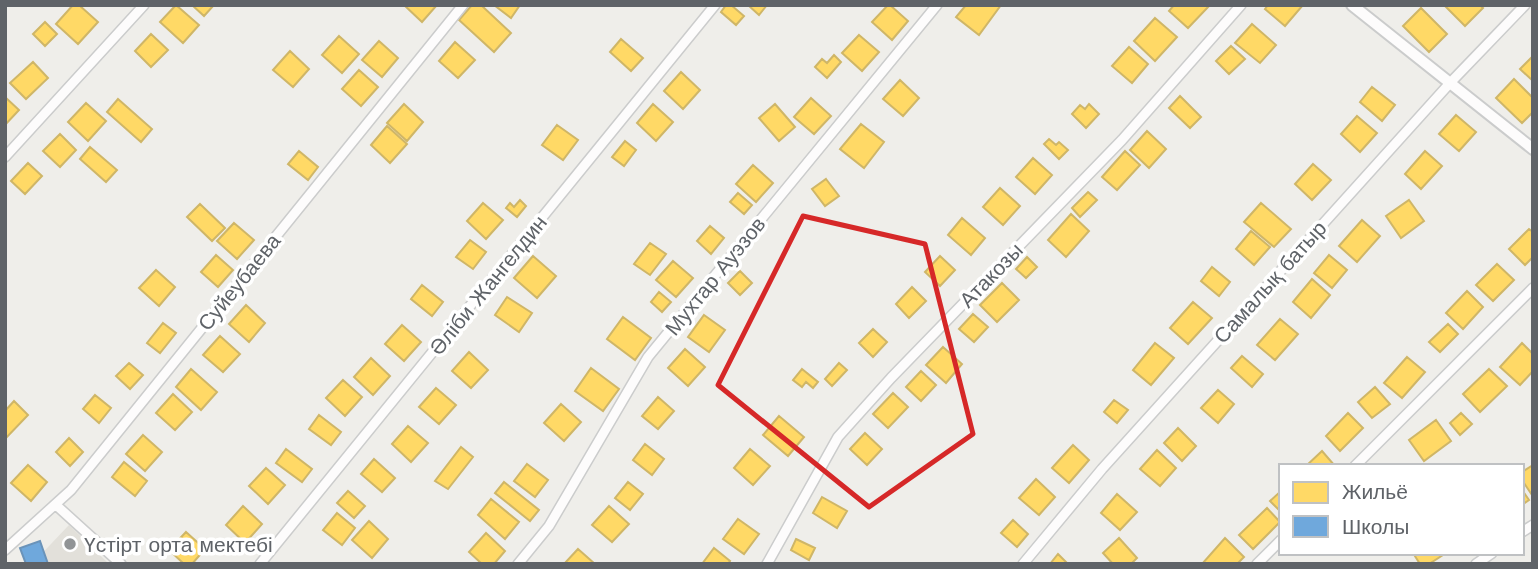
<svg xmlns="http://www.w3.org/2000/svg" width="1538" height="569" font-family="'Work Sans',sans-serif">
<style>
.education{fill:#e2e0da}
.homes{fill:#ffd966;stroke:#cfb667;stroke-width:2}
.schools{fill:#6fa8dc;stroke:#6a93b9;stroke-width:2}
.lines{fill:none;stroke-linecap:round;stroke-linejoin:round}
.minor-casing{stroke:#cbcccc;stroke-width:12}
.tertiary-casing{stroke:#cbcccc;stroke-width:14}
.minor{stroke:#fdfcfc;stroke-width:9}
.tertiary{stroke:#fdfcfc;stroke-width:10}
.marked{fill:none;stroke:#d62828;stroke-width:5;stroke-linejoin:round}
.poi-dot{fill:#919496;stroke:#fff;stroke-width:2.5}
.labels{text-anchor:middle;dominant-baseline:central;stroke-width:7;stroke-linejoin:round;paint-order:stroke}
.street-label{font-size:21px;fill:#5f6368;stroke:#fff}
.poi-label{font-size:21px;fill:#5f6368;stroke:#fff;text-anchor:start}
</style>
<rect width="100%" height="100%" fill="#efeeea"/>
<path class="education" d="M69 525 109 564H32Z"/>
<path class="homes" d="M73 5H79L98 22 78 44 56 24Z
M176 5 199 25 183 43 160 22Z
M192 5H214L204 16Z
M404 5H437L422 22Z
M472 5H481L511 33 494 52 459 20Z
M494 5H520L511 18Z
M726 5H731L744 16 736 25 721 12Z
M748 5H767L759 15Z
M888 5H890L908 21 892 40 872 22Z
M966 5H1001L979 35 956 17Z
M1174 5H1210L1188 28 1169 11Z
M1268 5H1303L1285 26 1265 9Z
M1444 5H1480L1483 8 1465 26Z
M1421 8 1447 34 1429 52 1403 26Z
M1155 18 1177 37 1155 61 1134 41Z
M45 22 57 34 45 46 33 34Z
M1252 24 1276 45 1260 63 1235 43Z
M151 34 168 50 151 67 135 51Z
M859 35 879 52 862 71 842 53Z
M339 36 359 54 342 73 322 55Z
M621 39 643 58 631 71 610 52Z
M379 41 398 58 382 77 362 60Z
M455 42 475 60 458 78 439 61Z
M1231 46 1245 59 1229 74 1216 61Z
M1129 47 1148 64 1132 83 1112 66Z
M290 51 309 69 293 87 273 70Z
M834 55 841 62 827 78 815 67 822 59 827 63Z
M1533 56V81L1520 69Z
M33 62 48 78 26 99 10 83Z
M359 70 378 87 361 106 342 89Z
M681 72 700 90 683 109 664 91Z
M1514 79 1533 98V112L1522 123 1496 98Z
M900 80 919 98 903 116 883 99Z
M1372 87 1395 105 1382 121 1360 102Z
M1180 96 1201 117 1190 128 1169 108Z
M5 97 19 110 5 125Z
M811 98 831 116 814 134 794 117Z
M118 99 152 129 141 142 107 112Z
M86 103 106 121 88 141 68 122Z
M404 104 423 122 407 141 387 123Z
M653 104 673 122 656 141 637 123Z
M775 104 795 127 779 141 759 118Z
M1089 104 1099 114 1086 128 1072 114 1080 105 1085 109Z
M1456 115 1476 132 1459 151 1439 134Z
M1357 116 1377 133 1360 152 1341 134Z
M861 124 884 142 864 168 840 149Z
M557 125 578 140 563 160 542 145Z
M387 126 407 144 390 163 371 145Z
M1147 131 1166 149 1149 168 1130 150Z
M60 134 76 150 60 167 43 151Z
M1049 139 1056 145 1059 142 1068 150 1059 159 1044 144Z
M625 141 636 150 624 166 612 157Z
M90 147 117 170 106 182 80 159Z
M299 151 318 167 308 180 288 164Z
M1125 151 1140 165 1117 190 1102 177Z
M1425 151 1442 166 1421 189 1405 174Z
M1033 158 1052 175 1035 194 1016 177Z
M28 163 42 176 25 194 11 181Z
M1313 164 1331 180 1312 200 1295 184Z
M753 165 773 183 756 202 736 184Z
M826 179 839 196 825 206 812 189Z
M1000 188 1020 206 1003 225 983 207Z
M1088 192 1097 200 1080 217 1072 208Z
M738 193 752 205 744 214 730 202Z
M520 200 526 206 517 217 506 208 510 203 514 207Z
M1409 200 1424 221 1401 238 1386 216Z
M483 203 503 220 486 239 467 221Z
M1261 203 1291 229 1274 247 1244 222Z
M200 204 225 228 212 241 187 217Z
M1071 214 1089 231 1066 257 1048 240Z
M962 218 985 238 971 255 948 235Z
M1362 220 1380 236 1357 262 1339 246Z
M234 223 254 240 237 259 217 241Z
M710 226 724 238 711 254 697 241Z
M1529 229 1533 232V257L1525 265 1509 249Z
M1251 231 1270 247 1254 265 1236 249Z
M470 240 486 252 473 269 456 257Z
M650 243 666 254 650 275 634 264Z
M216 255 233 270 218 287 201 272Z
M1329 255 1347 270 1332 288 1314 273Z
M533 256 556 276 537 298 514 278Z
M940 256 955 270 940 286 925 272Z
M1027 257 1037 267 1026 278 1016 269Z
M673 261 693 278 676 297 656 280Z
M1497 264 1514 280 1493 301 1476 285Z
M1212 267 1230 282 1219 296 1201 281Z
M156 270 175 287 159 306 139 288Z
M740 271 752 283 740 295 728 283Z
M1312 279 1330 295 1311 318 1293 302Z
M1002 283 1019 300 997 322 980 305Z
M422 285 443 302 432 316 411 299Z
M912 287 926 301 909 318 896 304Z
M1467 291 1483 307 1463 329 1446 313Z
M659 292 671 302 662 312 651 302Z
M507 297 532 313 519 332 495 315Z
M1193 302 1212 318 1188 344 1170 328Z
M246 305 265 323 249 342 229 324Z
M973 314 988 327 974 342 959 329Z
M704 315 725 330 709 352 688 337Z
M623 317 651 338 635 360 607 339Z
M1280 319 1298 334 1275 360 1257 345Z
M163 323 176 333 160 353 147 343Z
M1448 324 1458 334 1440 352 1429 342Z
M402 325 421 342 404 361 385 344Z
M873 329 887 342 873 357 859 343Z
M220 336 240 354 223 372 203 355Z
M1155 343 1174 358 1151 385 1133 370Z
M1522 343 1533 354V371L1520 385 1500 367Z
M943 347 962 364 946 383 926 365Z
M685 349 705 367 688 386 668 368Z
M469 352 488 370 471 388 452 371Z
M1242 356 1263 374 1252 387 1231 368Z
M1407 357 1425 372 1402 398 1384 383Z
M371 358 390 376 373 395 354 377Z
M129 363 143 375 130 389 116 376Z
M839 363 847 370 832 386 825 379Z
M591 368 619 389 603 411 575 391Z
M191 369 217 392 201 410 176 387Z
M802 369 818 382 813 388 806 382 802 387 793 380Z
M1489 369 1507 386 1480 412 1463 394Z
M921 371 936 385 921 401 906 387Z
M343 380 362 397 345 416 326 398Z
M1375 387 1390 404 1372 418 1358 402Z
M436 388 456 405 439 424 419 407Z
M1218 390 1234 404 1218 423 1201 408Z
M893 393 908 407 888 428 873 414Z
M173 394 192 412 175 430 156 413Z
M95 395 111 408 99 423 83 409Z
M658 397 674 411 658 429 642 416Z
M1114 400 1128 410 1117 423 1104 412Z
M14 401 28 415 5 439V411Z
M561 404 581 422 564 441 544 423Z
M1348 413 1363 428 1340 451 1326 436Z
M1461 413 1472 424 1460 435 1450 423Z
M319 415 341 432 331 445 309 429Z
M779 416 804 437 788 456 763 435Z
M1436 420 1451 441 1424 461 1409 440Z
M408 426 428 443 411 462 392 444Z
M1178 428 1196 446 1182 461 1164 443Z
M865 433 882 449 867 465 850 449Z
M143 435 162 452 145 471 126 454Z
M69 438 83 452 70 466 56 452Z
M645 444 664 459 652 475 633 460Z
M1073 445 1089 460 1069 483 1052 468Z
M461 447 473 457 448 489 435 481Z
M286 449 312 469 302 482 276 463Z
M750 449 770 466 753 485 734 468Z
M1157 450 1176 468 1160 486 1140 469Z
M1322 451 1335 466H1306Z
M374 459 395 478 382 492 361 474Z
M124 462 147 481 135 496 112 477Z
M527 464 548 480 535 497 514 481Z
M28 465 47 482 31 501 11 483Z
M1533 465V495H1532L1522 480V472Z
M266 468 285 485 268 504 249 486Z
M1036 479 1055 497 1039 515 1019 498Z
M504 482 539 510 530 521 495 493Z
M628 482 643 494 630 510 615 498Z
M1522 490 1529 500 1522 505Z
M348 491 365 506 354 518 337 503Z
M1281 491V512L1270 501Z
M1117 494 1137 512 1120 530 1101 513Z
M822 497 847 511 837 528 813 513Z
M491 499 519 522 505 539 478 515Z
M243 506 262 524 245 543 226 525Z
M609 506 629 524 612 542 592 525Z
M1267 508 1280 522 1253 549 1239 535Z
M337 513 355 528 342 545 323 530Z
M738 519 759 534 744 554 723 539Z
M1013 520 1028 534 1017 547 1001 533Z
M369 521 388 539 372 558 352 540Z
M186 532 205 549 192 564H184L169 550Z
M486 533 505 551 494 564H482L469 552Z
M1119 538 1137 558 1131 564H1113L1103 553Z
M1225 538 1244 557 1237 564H1202Z
M796 539 815 548 809 560 791 550Z
M714 548 730 561 728 564H702Z
M578 549 595 564H564Z
M1413 553H1446L1429 564H1420Z
M1058 554 1068 564H1050Z"/>
<path class="schools" d="M40 541 48 564H26L20 548Z"/>
<g class="lines">
<g class="minor-casing">
<path id="minor" d="M5 157 144 5
M1355 466 1533 288
M56 505 121 564
M1522 532 1533 525
M5 550 71 490 463 5
M260 564 715 5
M518 564 549 526 648 357 937 5
M767 564 838 437 891 378 1122 140 1241 5
M1023 564 1102 469 1450 83 1525 5
M1257 564 1281 540
M1476 564 1492 553"/>
</g>
<g class="tertiary-casing">
<path id="tertiary" d="M1352 5 1533 149"/>
</g>
<use href="#minor" class="minor"/>
<use href="#tertiary" class="tertiary"/>
</g>
<path class="marked" d="M803 216 925 244 973 434 869 507 718 385Z"/>
<circle class="poi-dot" cx="70" cy="544" r="7"/>
<g class="labels">
<g class="street-label">
<text transform="translate(991 275) rotate(-46)">Атакозы</text>
<text transform="translate(715 276) rotate(-51)">Мухтар Ауэзов</text>
<text transform="translate(239 282) rotate(-51)">Суйеубаева</text>
<text transform="translate(1270 282) rotate(-48)">Самалық батыр</text>
<text transform="translate(488 285) rotate(-51)">Әліби Жангелдин</text>
</g>
<g class="poi-label">
<text x="84" y="544">Үстірт орта мектебі</text>
</g>
</g>
<rect width="1538" height="569" fill="none" stroke="#5f6368" stroke-width="14"/>
<rect x="1279" y="464" width="245" height="91" fill="#ffffff" stroke="#bfc1c3" stroke-width="2"/>
<rect x="1293" y="482" width="35" height="21" fill="#ffd966" stroke="#bfc1c3" stroke-width="2"/>
<text x="1342" y="499" font-size="21" fill="#5f6368">Жильё</text>
<rect x="1293" y="516" width="35" height="21" fill="#6fa8dc" stroke="#bfc1c3" stroke-width="2"/>
<text x="1342" y="534" font-size="21" fill="#5f6368">Школы</text>
</svg>
